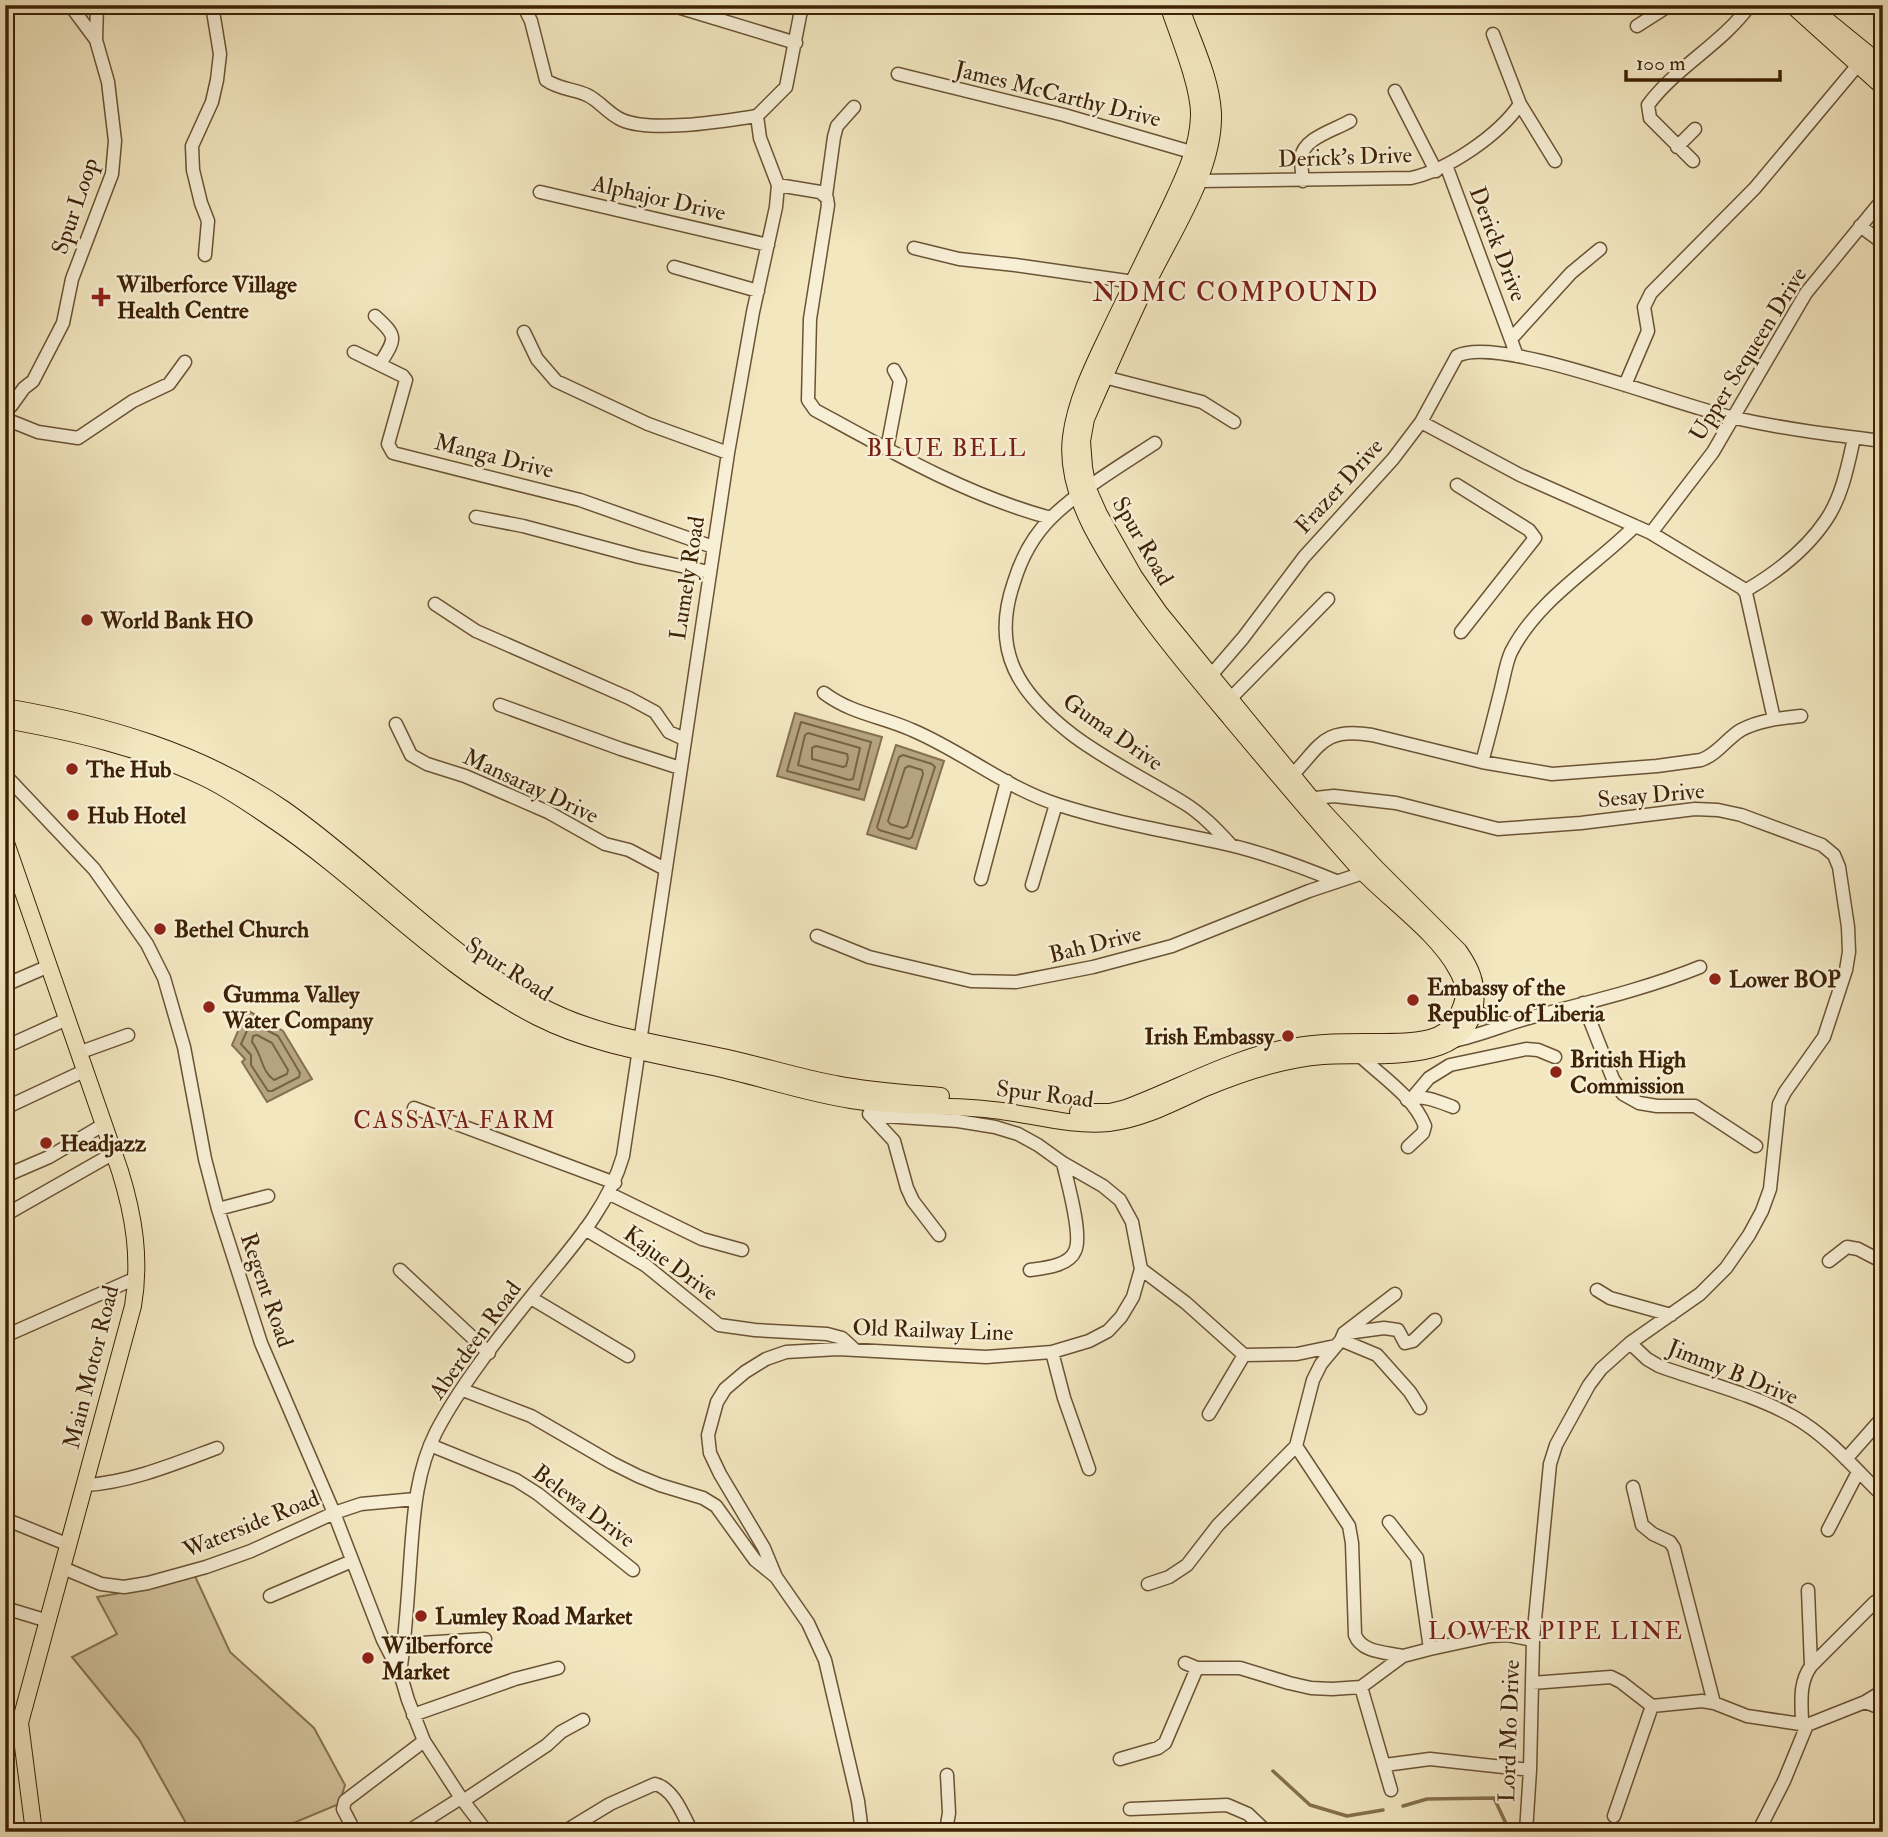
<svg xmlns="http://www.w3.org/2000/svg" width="1888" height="1837" font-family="'IM FELL Double Pica',serif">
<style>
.green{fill:#d4c6a0;stroke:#897452;stroke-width:2}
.water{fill:#b5a480;stroke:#85704f;stroke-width:2}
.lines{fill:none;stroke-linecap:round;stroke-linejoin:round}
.shore{stroke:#7a6342;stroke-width:2}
.stream{stroke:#85704f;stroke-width:3.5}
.minor-casing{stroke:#6b5334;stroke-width:15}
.major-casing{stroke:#3e2205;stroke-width:18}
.minor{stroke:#f7efd6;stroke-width:12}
.major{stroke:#f3e7c0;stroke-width:16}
.poi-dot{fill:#8f2418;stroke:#f7efd6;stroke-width:2.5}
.labels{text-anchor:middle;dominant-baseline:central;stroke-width:5;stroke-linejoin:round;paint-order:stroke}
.street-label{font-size:23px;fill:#3e2205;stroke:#f7efd6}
.poi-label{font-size:23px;font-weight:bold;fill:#3e2205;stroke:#f7efd6;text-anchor:start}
.neighbourhood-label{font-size:24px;letter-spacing:2px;fill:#7a1f14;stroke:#f7efd6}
.quarter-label{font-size:26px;letter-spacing:2px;fill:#7a1f14;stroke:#f7efd6}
</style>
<rect width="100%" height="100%" fill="#f3e7c0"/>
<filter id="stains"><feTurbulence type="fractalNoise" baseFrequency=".00286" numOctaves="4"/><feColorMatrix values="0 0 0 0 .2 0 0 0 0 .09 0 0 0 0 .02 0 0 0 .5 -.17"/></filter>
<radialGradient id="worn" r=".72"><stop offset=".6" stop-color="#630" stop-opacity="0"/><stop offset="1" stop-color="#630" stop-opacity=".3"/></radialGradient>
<path class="green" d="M194 1574 230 1652 314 1728 345 1785 339 1804 272 1832H191L139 1739 72 1657 117 1634 97 1597 149 1588Z"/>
<path class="water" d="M795 713 882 737 864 800 777 776Z
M896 745 944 761 916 849 867 834Z
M247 1010 283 1031 312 1079 267 1102 242 1062 245 1059 232 1045Z"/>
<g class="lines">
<path class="shore" d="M801 722 871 742 859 790 787 771Z
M808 733 860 748 853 779 849 780 798 765 805 735Z
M816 746 847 754 848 758 846 766 843 767 812 759V748Z
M903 755 932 764 935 767 912 837 909 839 879 830 877 827 899 757Z
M909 766 922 770 923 774 907 826 903 828 890 824 888 821 905 768Z
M251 1022 278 1036 300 1073 299 1077 272 1091H268L251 1065V1055L241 1044Z
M257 1035 272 1043 288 1070 287 1074 274 1080C261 1071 262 1054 252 1042L253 1036Z"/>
<path class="stream" d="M1273 1771 1310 1805 1347 1816 1383 1810
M1403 1806 1427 1799 1494 1798 1510 1832"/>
<g class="minor-casing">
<path id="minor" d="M523 5 531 21 546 80C558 89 574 89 587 95 600 101 608 114 622 120 652 133 724 121 757 116
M671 5 796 43
M1637 26 1670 5
M96 40 97 5
M898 74 1064 115 1198 154
M1395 91 1436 171
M1520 104 1555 161
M757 116 786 87 802 5
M1677 147 1695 129
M1693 161 1650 118 1648 105C1677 66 1722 44 1750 5
M1446 165 1517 356
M1198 181 1411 178C1448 170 1499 135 1520 104L1493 34
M1303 181C1302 173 1301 165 1301 158 1303 138 1335 130 1350 121
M778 185 820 192 827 198 828 205 810 319 808 400 815 410C890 451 968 496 1051 518
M540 192 768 245
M826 195 834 137 837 126 854 107
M1860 226 1883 243
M914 248 959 259 1015 265 1141 283
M205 255 208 221 201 203 193 170 192 146 212 102 217 80 220 54 212 5
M674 267 758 291
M375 316C398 337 396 338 380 364
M524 332 537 359 556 381 648 424 728 453
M1511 339 1571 273 1600 249
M354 352 403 376 406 380 388 444 393 453 580 500 713 547
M1104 377 1202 402 1234 422
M1625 385 1648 331 1644 307 1651 293 1755 188 1857 66
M5 410 11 406 24 388 33 381 63 323 72 279 112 174 115 141 108 82 96 40 70 5
M1421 422 1520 475 1651 533 1742 588 1746 593 1774 719
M5 424 13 422 38 432 78 438 133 401 169 384 185 362
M1155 443C1123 464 1078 491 1051 518 1034 535 1021 559 1014 582 990 651 1019 694 1074 736 1109 762 1147 780 1184 803 1202 814 1217 830 1231 845
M887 449 900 381 894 370
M1457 485 1529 530 1535 538 1461 632
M476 517 523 526 639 557 709 572
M1651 533 1713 452 1806 293 1883 199
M1745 591C1776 573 1806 550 1826 520 1842 497 1848 465 1854 438
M435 604 476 631 629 698 655 712 669 732 684 739
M1206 681 1243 638 1304 557 1393 459 1421 422 1457 356C1500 334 1680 407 1735 418 1784 429 1833 435 1883 441
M824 693C852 714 881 716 912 730 962 751 1006 788 1059 805 1115 823 1173 832 1230 845 1267 854 1302 867 1336 881
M1231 698 1328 599
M500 705 621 749 680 768
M396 724 411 755 427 764 465 776 548 812 605 844 629 850 665 869
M1482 762C1489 737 1495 713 1501 689 1504 677 1506 663 1511 652 1538 599 1594 567 1635 526
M5 775 94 869 147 944 164 978 184 1047 205 1159 218 1209 261 1343 334 1513 383 1640 400 1673 408 1700 424 1741 461 1798 487 1832
M1286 781C1320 750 1319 726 1372 735L1482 762 1552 774 1657 766 1701 760C1718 754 1726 739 1741 730 1759 720 1782 718 1801 716
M1306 799 1334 796 1396 803 1498 829 1581 823 1695 809 1718 810 1741 815 1822 845 1834 855 1839 867 1848 927 1849 952 1846 970 1824 1037 1785 1092 1779 1104 1770 1189 1762 1211 1749 1235 1726 1268 1700 1294 1630 1343 1601 1369 1589 1385 1556 1445 1550 1464 1533 1640 1530 1770 1526 1832
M981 879 1007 781
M1032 885 1056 804
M817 936 869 957 894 963 971 981 1016 982 1093 967 1172 946 1309 891 1369 871
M5 985 49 966
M1583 1003 1613 1079 1623 1094 1639 1103 1657 1106H1695L1756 1146
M1474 1011 1508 1024
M1453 1041C1478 1036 1501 1026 1525 1019 1584 1003 1643 990 1700 967
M5 1047 67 1019
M78 1053 128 1035
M1359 1055C1381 1076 1414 1097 1425 1126L1423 1133 1408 1147
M1413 1097 1429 1078 1450 1065 1526 1049 1538 1050 1555 1057
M1407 1100C1420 1093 1440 1102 1453 1107
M5 1108 84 1071
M414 1108 615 1183
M869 1114 894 1141 907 1188 913 1201 939 1235
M5 1176 49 1157 103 1125
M610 1194 702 1239 742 1250
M218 1209 268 1196
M5 1215 114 1153
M585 1229 645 1265 719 1325 755 1330 827 1334 842 1338 855 1350
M1829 1261 1847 1247 1858 1249 1883 1262
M1141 1269 1186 1303 1244 1355 1297 1354 1335 1346
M400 1270 489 1353
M1030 1270C1044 1268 1069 1266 1075 1251 1083 1235 1067 1181 1063 1163
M1597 1290 1610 1298 1671 1315
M531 1298 628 1356
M1347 1333 1384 1328 1398 1330 1405 1343 1413 1341 1435 1320
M5 1336 136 1278
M1341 1340 1377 1355 1410 1392 1420 1408
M1630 1343 1647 1359 1659 1366C1703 1382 1753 1394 1794 1417 1829 1437 1855 1469 1883 1496
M1052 1352 1064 1398 1089 1469
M463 1390 531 1416 612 1463 638 1476 660 1485 703 1498 716 1506 755 1560 776 1577
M1209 1414 1244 1355
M430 1445 516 1480 538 1494 633 1570
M1296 1446 1349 1526 1352 1543 1355 1635C1362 1653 1386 1652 1403 1656
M1846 1459 1883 1417
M86 1485C131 1482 174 1464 217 1448
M1633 1487 1642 1525 1653 1534 1670 1542 1674 1548 1714 1703
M5 1519 69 1545
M1389 1522 1417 1558 1430 1649
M1828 1530 1858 1472
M63 1568 101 1584 124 1587 148 1583 206 1567 251 1551 334 1513 361 1504 415 1499
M1148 1584 1169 1577 1187 1565 1218 1525 1296 1446 1313 1380 1321 1364 1341 1340 1344 1333 1395 1294
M1808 1590 1811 1666
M270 1596 352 1561
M5 1608 48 1621
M405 1644 485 1639
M1185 1663 1197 1668H1240L1289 1683 1311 1688 1332 1689 1361 1687 1403 1656 1430 1649 1490 1636 1507 1635 1533 1640
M400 1673C406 1633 408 1592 411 1551 414 1510 417 1470 436 1432 460 1386 498 1338 531 1297 566 1253 607 1212 623 1156L728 453 753 312 776 207 778 185 760 138 757 116
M1532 1683 1611 1677 1621 1682 1652 1706 1702 1701 1714 1703 1747 1716 1807 1725 1865 1702 1883 1691
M1361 1687 1391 1790
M1865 1702 1883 1709
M413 1715 515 1679 558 1668
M5 1716 20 1723
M1802 1725C1802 1704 1798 1684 1811 1666L1875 1602
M1120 1759 1158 1748 1165 1743 1197 1668
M1385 1765 1430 1759 1530 1770
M463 1801 547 1745 561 1732 583 1720
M1130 1809 1227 1805 1248 1814 1267 1832
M1614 1816 1652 1706
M355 1832 343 1809 345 1801 424 1741
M407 1832 461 1798
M564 1832 610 1804 655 1784C674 1789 683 1815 692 1832
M862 1832 858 1801 825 1660 808 1623 776 1577 764 1548 720 1474 710 1453 708 1435 717 1402 725 1389 745 1372 766 1359 786 1352 838 1349 986 1357 1052 1352 1089 1341 1108 1331 1121 1317 1133 1297 1141 1269 1132 1222 1120 1200 1103 1186 1063 1163 1038 1145 1018 1134 995 1127 958 1121 870 1115
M944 1832 946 1830 949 1813 947 1775
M1758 1832 1784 1781 1807 1725"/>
</g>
<g class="major-casing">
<path id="major" d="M1792 5 1883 87
M1812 5 1824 18 1883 66
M5 707C104 724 202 752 285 810 373 872 446 955 541 1006 594 1035 659 1043 718 1056 758 1064 796 1077 836 1084 871 1091 906 1093 941 1096
M5 720C73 732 143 748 205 778 230 790 254 807 276 822 366 883 440 967 537 1017 592 1045 654 1054 713 1067 760 1077 805 1093 851 1100 898 1107 946 1105 993 1110 1031 1114 1071 1127 1109 1123 1143 1119 1172 1103 1203 1089 1241 1073 1282 1059 1323 1056 1370 1052 1466 1069 1475 1005 1478 984 1471 968 1459 951L1375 867 1310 797 1159 612 1134 576 1099 514 1088 489 1084 467 1082 441 1086 419C1106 373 1126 327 1148 282 1172 232 1215 170 1213 113 1211 76 1191 39 1180 5
M5 840 120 1171C134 1216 141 1259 133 1306L20 1723 34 1832
M1078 1112H1110L1126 1108C1180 1088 1235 1056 1292 1047 1322 1041 1354 1042 1384 1042 1400 1042 1416 1042 1430 1038 1446 1034 1456 1023 1461 1007 1466 995 1464 982 1457 970 1437 932 1386 898 1356 865 1313 817 1272 768 1231 719 1179 657 1128 597 1091 526 1077 498 1067 468 1071 437 1076 397 1097 358 1114 322 1132 285 1150 248 1168 211 1182 181 1198 150 1199 116 1200 87 1178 35 1168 5"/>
</g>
<use href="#minor" class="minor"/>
<use href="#major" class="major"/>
</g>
<g class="poi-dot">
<path d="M97.5 286.5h7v7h7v7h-7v7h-7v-7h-7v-7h7z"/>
<circle cx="87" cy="620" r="7"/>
<circle cx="72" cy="769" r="7"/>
<circle cx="73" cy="815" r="7"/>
<circle cx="160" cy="929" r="7"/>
<circle cx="1715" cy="979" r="7"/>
<circle cx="1413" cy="1000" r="7"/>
<circle cx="209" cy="1007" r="7"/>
<circle cx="1288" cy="1036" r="7"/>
<circle cx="1556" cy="1072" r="7"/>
<circle cx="46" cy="1143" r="7"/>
<circle cx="421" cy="1616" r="7"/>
<circle cx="368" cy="1658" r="7"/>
</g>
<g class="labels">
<g class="street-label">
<text transform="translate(1058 94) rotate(14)">James McCarthy Drive</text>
<text transform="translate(1345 157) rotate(-2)">Derick's Drive</text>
<text transform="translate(659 198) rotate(13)">Alphajor Drive</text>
<text transform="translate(75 206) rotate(-71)">Spur Loop</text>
<text transform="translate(1498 244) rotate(69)">Derick Drive</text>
<text transform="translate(1748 354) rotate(-58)">Upper Sequeen Drive</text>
<text transform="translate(494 456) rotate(14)">Manga Drive</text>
<text transform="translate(1339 486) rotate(-48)">Frazer Drive</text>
<text transform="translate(1143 541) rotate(60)">Spur Road</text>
<text transform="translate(687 578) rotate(-81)">Lumely Road</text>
<text transform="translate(1113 732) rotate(35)">Guma Drive</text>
<text transform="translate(531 786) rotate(25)">Mansaray Drive</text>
<text transform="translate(1651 795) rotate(-5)">Sesay Drive</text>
<text transform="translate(1095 944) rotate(-14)">Bah Drive</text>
<text transform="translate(509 969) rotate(33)">Spur Road</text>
<text transform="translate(1045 1094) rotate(7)">Spur Road</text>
<text transform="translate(671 1263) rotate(36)">Kajue Drive</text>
<text transform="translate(267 1290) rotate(71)">Regent Road</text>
<text transform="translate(933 1330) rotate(2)">Old Railway Line</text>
<text transform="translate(475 1340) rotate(-54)">Aberdeen Road</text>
<text transform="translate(91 1367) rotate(-76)">Main Motor Road</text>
<text transform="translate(1733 1372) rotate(22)">Jimmy B Drive</text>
<text transform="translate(584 1506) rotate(37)">Belewa Drive</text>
<text transform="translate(251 1524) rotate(-22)">Waterside Road</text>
<text transform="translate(1509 1731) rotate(-88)">Lord Mo Drive</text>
</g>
<g class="poi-label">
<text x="117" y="284">Wilberforce Village<tspan x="117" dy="26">Health Centre</tspan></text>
<text x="101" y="620">World Bank HO</text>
<text x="86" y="769">The Hub</text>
<text x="87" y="815">Hub Hotel</text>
<text x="174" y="929">Bethel Church</text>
<text x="1729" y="979">Lower BOP</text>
<text x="1427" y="987">Embassy of the<tspan x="1427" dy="26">Republic of Liberia</tspan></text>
<text x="223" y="994">Gumma Valley<tspan x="223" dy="26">Water Company</tspan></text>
<text x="1274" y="1036" text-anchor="end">Irish Embassy</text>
<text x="1570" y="1059">British High<tspan x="1570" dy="26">Commission</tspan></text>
<text x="60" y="1143">Headjazz</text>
<text x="435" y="1616">Lumley Road Market</text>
<text x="382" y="1645">Wilberforce<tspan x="382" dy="26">Market</tspan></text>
</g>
<g class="neighbourhood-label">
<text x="947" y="448">BLUE BELL</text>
<text x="455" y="1120">CASSAVA FARM</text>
<text x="1556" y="1631">LOWER PIPE LINE</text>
</g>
<g class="quarter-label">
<text x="1236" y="293">NDMC COMPOUND</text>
</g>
</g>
<rect width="1888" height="1837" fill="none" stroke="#f3e7c0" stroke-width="28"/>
<rect x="7" y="7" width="1874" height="1823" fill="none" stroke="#3e2205" stroke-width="3.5"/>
<rect x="14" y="14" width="1860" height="1809" fill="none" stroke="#3e2205" stroke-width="2"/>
<path d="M1626 70v10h154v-10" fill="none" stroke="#3e2205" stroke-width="3.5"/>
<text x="1636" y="70" font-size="21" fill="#3e2205" stroke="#f7efd6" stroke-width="5" paint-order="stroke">100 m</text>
<rect width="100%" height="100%" filter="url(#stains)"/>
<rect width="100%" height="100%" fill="url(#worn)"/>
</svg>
